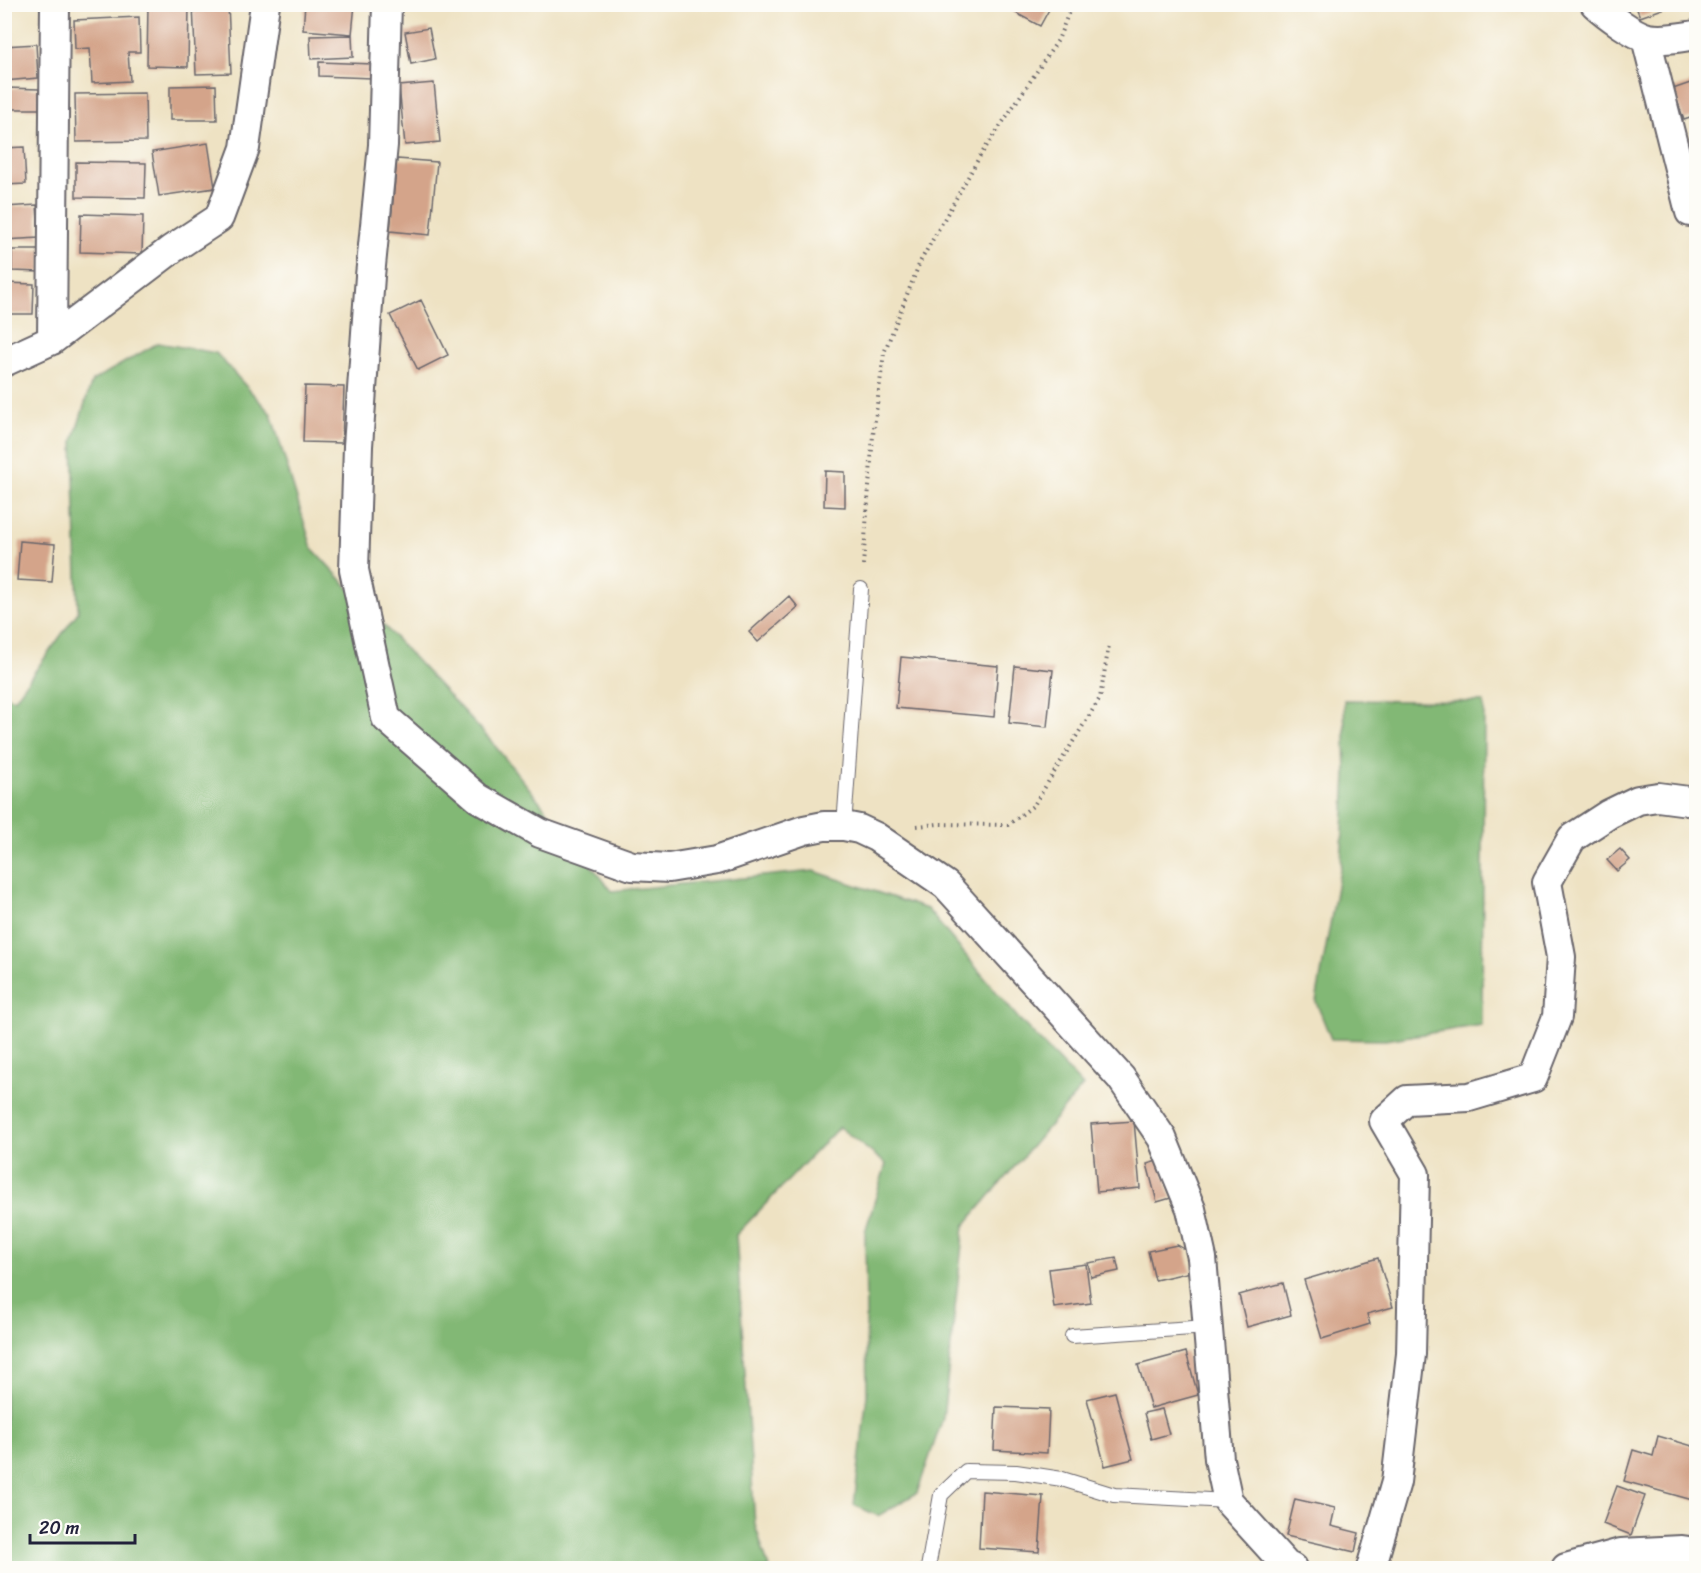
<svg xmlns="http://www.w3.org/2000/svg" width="1701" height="1573" font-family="Sriracha,sans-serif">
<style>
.forest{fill:#82b875;stroke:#526d58;stroke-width:1.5}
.building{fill:#d4a48a}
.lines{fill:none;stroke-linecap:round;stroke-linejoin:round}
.lane-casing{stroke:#69656b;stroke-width:16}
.street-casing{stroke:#69656b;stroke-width:32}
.path{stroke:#69656b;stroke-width:4;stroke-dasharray:1.5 4.5;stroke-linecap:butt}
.lane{stroke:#fff;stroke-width:14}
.street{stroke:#fff;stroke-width:28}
</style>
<rect width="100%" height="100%" fill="#fdfcf7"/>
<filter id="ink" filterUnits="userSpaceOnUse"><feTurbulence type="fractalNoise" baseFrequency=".0167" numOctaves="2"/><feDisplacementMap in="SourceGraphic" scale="12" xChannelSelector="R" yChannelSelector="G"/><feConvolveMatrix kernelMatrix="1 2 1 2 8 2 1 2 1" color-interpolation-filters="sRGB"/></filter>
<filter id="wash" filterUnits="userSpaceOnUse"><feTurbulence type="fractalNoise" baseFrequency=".008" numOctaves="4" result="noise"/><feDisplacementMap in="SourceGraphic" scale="24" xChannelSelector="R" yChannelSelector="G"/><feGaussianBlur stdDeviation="1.35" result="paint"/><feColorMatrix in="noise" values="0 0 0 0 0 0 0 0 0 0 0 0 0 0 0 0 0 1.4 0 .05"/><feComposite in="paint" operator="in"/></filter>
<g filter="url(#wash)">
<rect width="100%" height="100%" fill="#eee2c3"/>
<path class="forest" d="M158 343 216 353 271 414 312 548 491 741 612 891 814 871 927 909 1019 1019 1083 1086 964 1226 943 1418 917 1493 878 1516 854 1505 867 1395 865 1232 886 1164 839 1127 736 1235 755 1525 769 1568H5L4 696 15 699 78 612 73 441 92 381Z
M1344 700 1484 702 1482 1025 1385 1040 1331 1039 1316 1002 1341 864 1346 775Z"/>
<g id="blocks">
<path class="building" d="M148 4H189L188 67 147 66Z
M224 4H228L231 73 196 74 193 5Z
M305 4H355L352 34 303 30Z
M1016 4H1052L1040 26 1012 11Z
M1635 4H1674V5L1640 17Z
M139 17 140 52H128L130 81 92 83 90 48 75 49 74 20Z
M429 28 435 59 411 64 405 32Z
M352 35 353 57 311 59 310 36Z
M36 44 38 78 4 81V46Z
M319 62 373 64 372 78 319 76Z
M1696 81V116L1684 120 1673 89Z
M434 83 440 142 405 145 399 86Z
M216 85 217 120H170V86Z
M6 88 39 89V109H6Z
M145 93 146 141 76 142 75 94Z
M208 143 215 188 159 196 152 152Z
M24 147 26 184 4 185V148Z
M397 159 437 162 430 235 390 231Z
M76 162 146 163 145 198 76 197Z
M37 205 39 238 4 240V207Z
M81 214 143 216 142 254 80 252Z
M12 250H42L41 272 12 271Z
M4 283 34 284 33 314H4Z
M421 300 448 355 418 370 390 315Z
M305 386 344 387 342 443 303 442Z
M825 471 845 472V507L824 506Z
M20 541 55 544 52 582 17 580Z
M789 596 798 607 758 642 749 632Z
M901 657 998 666 994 717 896 708Z
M1015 666 1053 670 1047 727 1009 723Z
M1620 849 1630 860 1617 871 1607 860Z
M1134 1121 1140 1188 1097 1192 1091 1124Z
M1161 1160 1171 1198 1157 1202 1147 1164Z
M1177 1245 1186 1250 1191 1272 1155 1280 1148 1251Z
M1116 1258 1119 1271 1091 1277 1088 1263Z
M1378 1258 1393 1307 1367 1314 1370 1324 1322 1339 1304 1280Z
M1086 1264 1091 1303 1054 1308 1049 1269Z
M1283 1283 1291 1315 1247 1327 1239 1295Z
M1186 1352 1198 1395 1151 1408 1138 1365Z
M1115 1392 1133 1459 1105 1466 1087 1399Z
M996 1407 1049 1409 1047 1453 994 1450Z
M1162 1409 1169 1434 1151 1439 1144 1413Z
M1658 1436 1696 1447V1501L1624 1481 1633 1450 1653 1456Z
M1617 1486 1645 1496 1631 1535 1603 1524Z
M982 1491 1043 1496 1039 1552 979 1548Z
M1295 1499 1335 1508 1331 1526 1359 1533 1355 1552 1286 1536Z"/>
</g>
</g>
<g filter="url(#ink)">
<use href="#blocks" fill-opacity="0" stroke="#69656b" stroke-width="1.5"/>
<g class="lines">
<g class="lane-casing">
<path id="lane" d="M844 826 861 589
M1072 1336 1208 1327
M928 1568 941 1495 966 1471 1016 1472 1062 1479 1114 1495 1228 1501"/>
</g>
<g class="street-casing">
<path id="street" d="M387 4 383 145 370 276 358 446 354 570 386 718 478 798 540 833 632 866 669 868 717 860 804 830 824 826H844L859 829 876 837 946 885 1121 1078 1162 1138 1191 1209 1202 1258 1219 1459 1228 1501 1286 1565 1292 1568
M1595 4C1606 14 1634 35 1648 38 1664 41 1681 37 1696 35
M1646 38 1690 212
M52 340 55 4
M4 362 52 340 172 249 219 218 245 148 265 4
M1371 1568 1396 1482 1411 1354 1415 1174 1384 1121 1407 1100 1469 1097 1533 1078 1557 1017 1561 957 1547 882 1572 838 1609 814 1638 800 1658 797 1696 802
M1566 1568 1621 1553 1682 1550 1696 1552"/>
</g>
<path class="path" d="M863 565 873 435 884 353 920 262 980 156 1058 40 1072 4
M917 826 938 824 1008 825 1034 805 1100 698 1109 645"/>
<use href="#lane" class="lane"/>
<use href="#street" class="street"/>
</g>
</g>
<rect width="1701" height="1573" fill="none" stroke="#fdfcf7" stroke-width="24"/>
<path d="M30 1534v9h105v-9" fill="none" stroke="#22223b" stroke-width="3"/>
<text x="39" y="1534" font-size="18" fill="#22223b" stroke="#fdfcf7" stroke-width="4.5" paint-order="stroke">20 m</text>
</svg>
